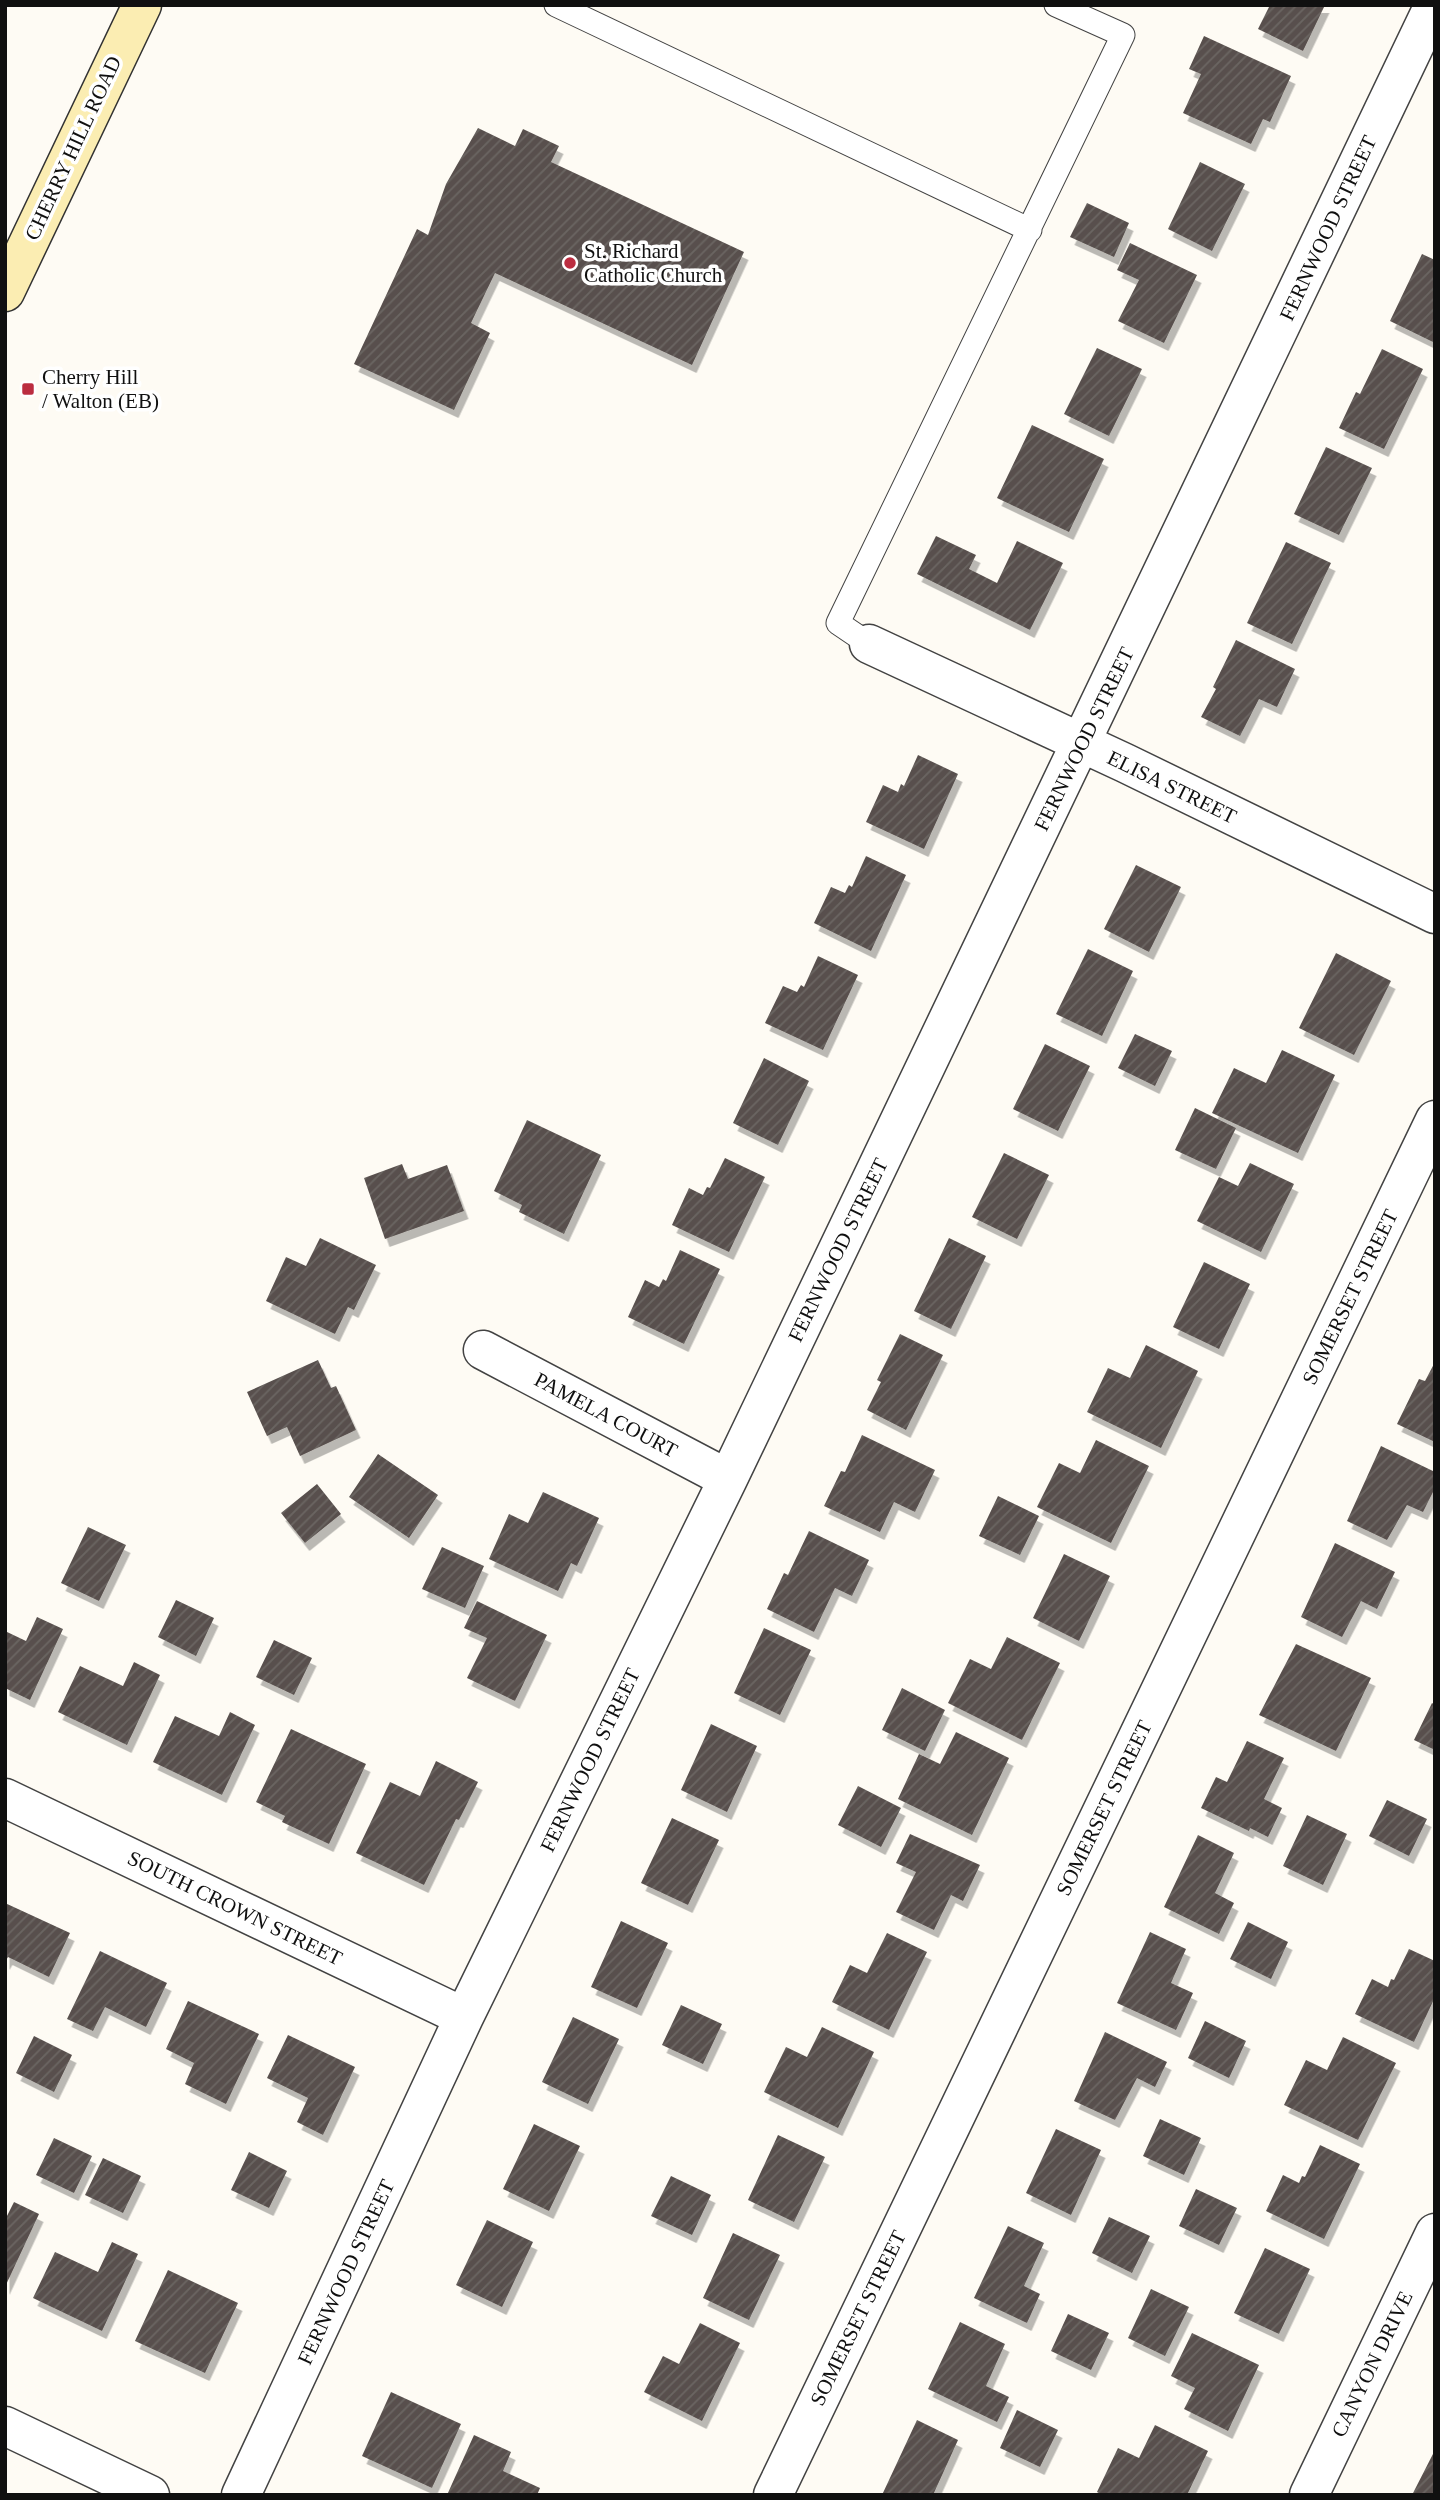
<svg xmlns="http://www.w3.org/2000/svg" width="1440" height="2500" font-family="Georgia,serif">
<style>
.building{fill:url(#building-hatch);filter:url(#shadow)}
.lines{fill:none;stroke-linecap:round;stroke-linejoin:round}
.service-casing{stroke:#434343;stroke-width:25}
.minor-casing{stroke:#434343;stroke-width:41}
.secondary-casing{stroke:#323232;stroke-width:41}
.service{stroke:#fff;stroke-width:23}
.minor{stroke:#fff;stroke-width:38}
.secondary{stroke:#fbedb2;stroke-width:38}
.poi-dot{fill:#bb2d40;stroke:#fff;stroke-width:2.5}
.labels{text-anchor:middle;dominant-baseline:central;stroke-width:7;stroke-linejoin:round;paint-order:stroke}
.street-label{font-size:21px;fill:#101010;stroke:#fff}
.poi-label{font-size:21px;fill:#101010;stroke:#fff;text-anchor:start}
</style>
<defs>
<pattern id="building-hatch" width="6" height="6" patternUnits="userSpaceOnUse" patternTransform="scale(1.75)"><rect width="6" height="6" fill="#58504d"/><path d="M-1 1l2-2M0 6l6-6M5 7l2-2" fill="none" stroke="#6b6562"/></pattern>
<filter id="shadow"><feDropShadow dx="4.5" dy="8" stdDeviation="0" flood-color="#0004"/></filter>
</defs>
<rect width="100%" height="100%" fill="#fefbf4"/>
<path class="building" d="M1270 5H1325L1303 51 1258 29Z
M1204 36 1291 76 1270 122 1263 119 1251 144 1183 113 1201 74 1189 69Z
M478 128 515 146 523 129 559 146 551 162 744 252 692 365 495 273 471 323 490 333 454 410 354 364 417 229 428 235 446 184Z
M1200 162 1245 184 1212 251 1168 229Z
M1087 203 1129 223 1114 257 1070 237Z
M1130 243 1197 275 1164 343 1118 321 1139 280 1117 270Z
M1422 254 1435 260V343L1390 321Z
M1097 348 1142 369 1109 436 1064 414Z
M1382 349 1423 369 1384 449 1339 428 1356 392 1360 394Z
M1032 425 1104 459 1069 532 997 498Z
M1326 447 1372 468 1339 535 1294 514Z
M936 536 976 555 969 569 997 583 1017 541 1063 563 1030 630 917 574Z
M1286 542 1331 563 1292 644 1247 623Z
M1236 640 1295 669 1277 707 1259 699 1240 736 1201 717 1216 689 1213 687Z
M918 755 958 774 924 849 866 822 883 785 898 792 901 784 904 786Z
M866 856 906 875 871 951 814 923 831 887 845 893 849 885 852 887Z
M1136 865 1181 887 1149 952 1104 929Z
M1088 949 1133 971 1102 1036 1056 1014Z
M1336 953 1391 981 1354 1055 1299 1028Z
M818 956 858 975 823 1050 765 1023 783 986 797 992 801 985 804 987Z
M1135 1034 1172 1051 1155 1086 1118 1068Z
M1045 1044 1090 1066 1058 1131 1013 1109Z
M1282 1050 1335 1075 1298 1153 1212 1113 1234 1068 1266 1083Z
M764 1058 809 1081 778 1145 733 1123Z
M1195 1108 1236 1128 1216 1169 1175 1150Z
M527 1120 601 1155 564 1234 519 1212 522 1205 494 1191Z
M1004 1153 1049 1175 1017 1239 972 1217Z
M725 1158 765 1177 729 1252 672 1225 689 1188 703 1195 707 1187 710 1188Z
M1250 1163 1294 1184 1261 1252 1197 1221 1219 1177 1238 1186Z
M402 1164 408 1179 447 1165 464 1211 385 1239 364 1178Z
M320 1238 376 1265 354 1310 348 1307 335 1334 266 1301 286 1257 306 1266Z
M949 1238 986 1256 951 1329 914 1311Z
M680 1250 720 1269 684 1344 628 1317 645 1280 659 1287 663 1279 666 1281Z
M1204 1262 1250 1284 1219 1349 1173 1327Z
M900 1334 943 1355 906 1430 867 1410 881 1382 877 1380Z
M1146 1345 1198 1371 1161 1448 1087 1412 1108 1368 1130 1378Z
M318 1360 331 1388 336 1386 356 1430 300 1456 287 1427 267 1436 247 1392Z
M1435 1362V1442L1397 1424 1419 1379 1425 1381Z
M862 1435 935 1470 915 1512 894 1502 880 1532 824 1506 841 1471 845 1472Z
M1096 1440 1149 1466 1111 1543 1037 1507 1059 1463 1080 1473Z
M1381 1446 1435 1472V1488L1423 1512 1407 1505 1387 1540 1347 1521Z
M378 1454 438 1495 409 1538 349 1497Z
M317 1484 341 1514 305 1543 281 1513Z
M543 1492 599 1518 577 1566 571 1563 558 1591 489 1559 509 1514 528 1523Z
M998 1496 1039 1516 1020 1555 979 1536Z
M88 1527 126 1545 99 1601 61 1583Z
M809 1531 869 1560 852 1596 835 1588 814 1632 767 1609 784 1573 788 1575Z
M1335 1543 1395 1572 1377 1609 1361 1601 1342 1637 1301 1617Z
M442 1547 484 1566 465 1608 422 1589Z
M1064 1554 1110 1576 1079 1641 1033 1618Z
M176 1600 214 1618 196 1656 158 1637Z
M477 1601 547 1635 515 1701 467 1678 487 1638 464 1628Z
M37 1617 63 1629 30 1700 5 1688V1631L26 1641Z
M764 1628 811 1650 780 1715 734 1693Z
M1007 1637 1060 1663 1022 1740 948 1703 970 1659 991 1669Z
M274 1640 312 1658 294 1695 256 1677Z
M1296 1644 1371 1678 1336 1751 1259 1715Z
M134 1662 160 1675 127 1745 58 1712 80 1666 123 1686Z
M902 1688 945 1710 925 1751 882 1730Z
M1432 1703 1435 1705V1750L1414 1740Z
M230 1712 255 1725 222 1795 153 1762 175 1716 219 1736Z
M711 1724 757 1746 727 1812 681 1790Z
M291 1729 366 1764 329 1844 282 1822 285 1816 256 1802Z
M956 1732 1009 1758 972 1835 898 1799 919 1754 940 1764Z
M1247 1741 1284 1758 1264 1799 1282 1808 1268 1837 1250 1828 1249 1831 1201 1808 1216 1777 1227 1782Z
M436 1761 478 1782 459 1820 456 1819 424 1885 356 1853 390 1782 420 1796Z
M858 1786 901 1808 881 1847 838 1825Z
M1387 1800 1427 1819 1409 1856 1369 1836Z
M1307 1815 1347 1834 1323 1885 1283 1866Z
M672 1818 719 1840 688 1905 641 1883Z
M910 1834 980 1865 963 1901 951 1895 934 1930 896 1912 916 1872 896 1863Z
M1198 1835 1234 1853 1215 1893 1234 1903 1219 1934 1164 1907Z
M5 1903 70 1933 49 1977 8 1957 5 1962Z
M621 1921 668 1943 637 2008 591 1987Z
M1248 1922 1288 1942 1271 1979 1230 1959Z
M1150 1932 1186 1949 1171 1983 1193 1993 1176 2030 1117 2003Z
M887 1933 927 1952 889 2030 832 2002 850 1965 867 1973Z
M1409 1949 1435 1961V1997L1414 2042 1355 2014 1372 1979 1388 1987 1391 1979 1394 1980Z
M100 1951 167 1983 146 2027 105 2007 93 2031 67 2019Z
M188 2001 259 2034 226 2104 185 2084 194 2063 166 2049Z
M681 2005 722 2024 703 2064 662 2045Z
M573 2017 619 2039 588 2104 542 2082Z
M1205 2021 1246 2041 1229 2078 1188 2058Z
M822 2027 874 2052 838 2128 764 2092 786 2047 807 2057Z
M1105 2032 1167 2062 1155 2087 1137 2078 1115 2120 1074 2101Z
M288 2035 355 2067 323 2135 297 2122 308 2098 267 2078Z
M34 2036 72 2055 54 2092 16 2073Z
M1343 2037 1396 2063 1358 2140 1284 2105 1306 2060 1327 2070Z
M1160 2119 1201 2138 1184 2175 1143 2156Z
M534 2124 580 2146 549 2211 503 2189Z
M1056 2129 1101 2150 1071 2215 1026 2193Z
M778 2135 825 2157 794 2222 748 2200Z
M54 2138 92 2156 74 2193 36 2175Z
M1320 2145 1360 2164 1324 2239 1266 2211 1283 2175 1299 2183 1302 2176 1305 2177Z
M249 2152 287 2171 269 2208 231 2190Z
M103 2158 141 2176 123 2213 85 2195Z
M671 2176 711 2195 692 2235 651 2216Z
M1196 2189 1237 2208 1219 2245 1179 2226Z
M14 2202 39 2214 5 2287V2220Z
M1109 2217 1150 2236 1132 2273 1092 2253Z
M487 2220 533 2242 502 2307 456 2285Z
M1008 2226 1044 2243 1024 2286 1040 2294 1027 2323 974 2298Z
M733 2233 780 2255 749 2320 703 2298Z
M112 2242 138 2254 102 2331 33 2298 55 2252 98 2272Z
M1265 2248 1310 2269 1279 2334 1234 2313Z
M168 2270 238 2303 205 2373 135 2341Z
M1151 2289 1189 2307 1165 2356 1128 2338Z
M1068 2314 1109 2333 1091 2370 1051 2351Z
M960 2322 1005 2344 986 2386 1009 2397 997 2422 928 2389Z
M700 2323 740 2343 702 2421 644 2392 663 2356 679 2364Z
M1192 2333 1259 2365 1228 2431 1184 2409 1195 2388 1171 2376Z
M391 2392 461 2424 432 2488 362 2456Z
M1017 2410 1058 2430 1040 2467 1000 2448Z
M917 2420 958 2440 933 2495H882Z
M1155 2425 1208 2451 1187 2495H1102L1097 2492 1118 2448 1139 2458Z
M474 2435 511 2452 503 2471 540 2488 537 2495H447Z
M1435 2450V2495H1412Z"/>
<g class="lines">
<g class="service-casing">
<path id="service" d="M556 5 1030 230
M869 644 838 623 1123 35 1056 5"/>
</g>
<g class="minor-casing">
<path id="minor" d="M869 644 1125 763 1435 914
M483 1350 728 1479
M5 1798 464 2017
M5 2426 150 2495
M241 2495 464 2017 728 1479 1434 5
M773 2495 1435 1120
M1309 2495 1435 2233"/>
</g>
<g class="secondary-casing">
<path id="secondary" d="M5 292 142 5"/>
</g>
<use href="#service" class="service"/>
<use href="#minor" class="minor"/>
<use href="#secondary" class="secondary"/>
</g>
<g class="poi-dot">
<circle cx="570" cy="263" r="7"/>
<rect x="21" y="382" width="14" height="14" rx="3.5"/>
</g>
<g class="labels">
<g class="street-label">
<text transform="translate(73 148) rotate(-65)">CHERRY HILL ROAD</text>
<text transform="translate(1328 228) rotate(-65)">FERNWOOD STREET</text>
<text transform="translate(1084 739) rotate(-64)">FERNWOOD STREET</text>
<text transform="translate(1172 787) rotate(26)">ELISA STREET</text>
<text transform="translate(838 1250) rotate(-64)">FERNWOOD STREET</text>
<text transform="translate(1350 1297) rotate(-64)">SOMERSET STREET</text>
<text transform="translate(606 1415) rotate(28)">PAMELA COURT</text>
<text transform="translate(590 1760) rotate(-64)">FERNWOOD STREET</text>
<text transform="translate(1104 1808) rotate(-64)">SOMERSET STREET</text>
<text transform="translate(235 1908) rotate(26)">SOUTH CROWN STREET</text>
<text transform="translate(346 2272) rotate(-65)">FERNWOOD STREET</text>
<text transform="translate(858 2318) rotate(-64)">SOMERSET STREET</text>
<text transform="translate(1372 2364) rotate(-64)">CANYON DRIVE</text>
</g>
<g class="poi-label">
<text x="584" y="251">St. Richard<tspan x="584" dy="24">Catholic Church</tspan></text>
<text x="42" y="377">Cherry Hill<tspan x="42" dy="24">/ Walton (EB)</tspan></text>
</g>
</g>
<rect width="1440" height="2500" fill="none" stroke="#101010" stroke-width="14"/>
</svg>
